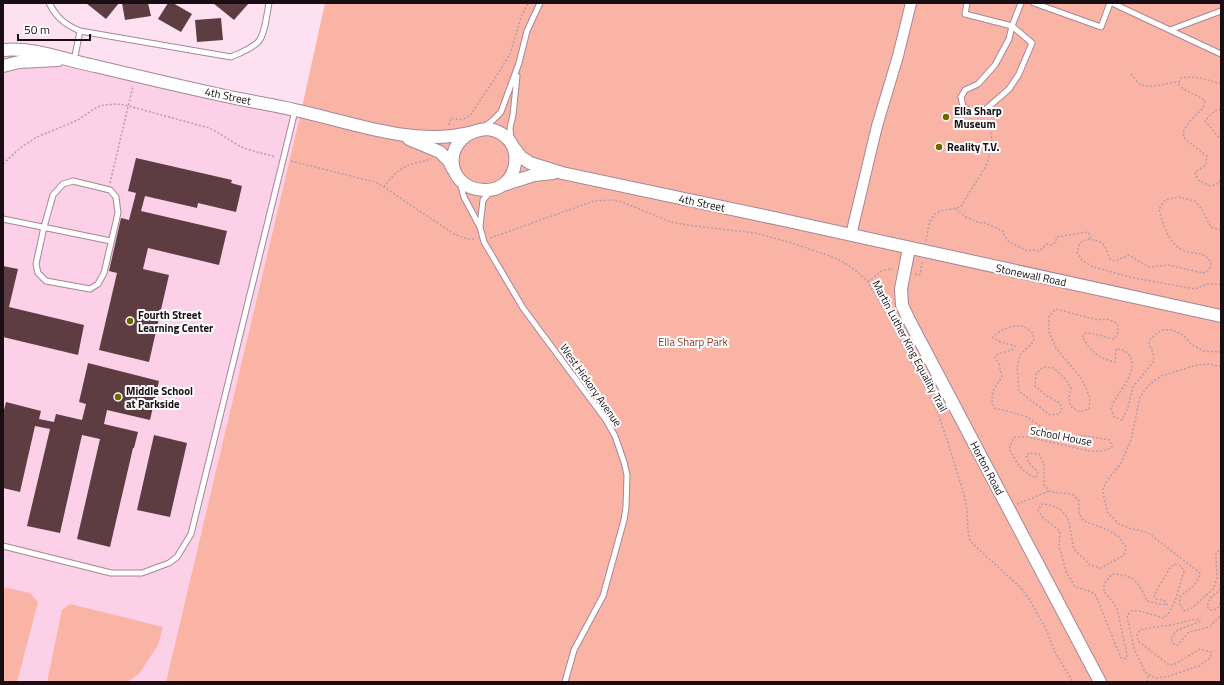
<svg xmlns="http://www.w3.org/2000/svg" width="1224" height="685" font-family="'Titillium Web',sans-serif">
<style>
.built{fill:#fcd0e7}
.green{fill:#fab4a5}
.building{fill:#5e3d42}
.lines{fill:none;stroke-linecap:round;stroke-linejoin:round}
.service-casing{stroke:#a68697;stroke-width:7}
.minor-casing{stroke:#a68697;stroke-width:12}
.tertiary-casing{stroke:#a68697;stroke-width:14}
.path{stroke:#b49da9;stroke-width:1.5;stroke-dasharray:2 2;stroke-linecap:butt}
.service{stroke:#fff;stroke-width:5}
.minor{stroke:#fff;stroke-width:10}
.tertiary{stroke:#fff;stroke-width:12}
.poi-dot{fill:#6e6800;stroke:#fff;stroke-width:1.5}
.labels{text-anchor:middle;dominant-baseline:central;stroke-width:4;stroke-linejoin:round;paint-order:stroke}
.street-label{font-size:11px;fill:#190e14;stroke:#fff}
.poi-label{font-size:11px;font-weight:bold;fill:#190e14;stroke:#fff;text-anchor:start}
.park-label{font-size:11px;fill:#933421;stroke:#fff}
</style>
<rect width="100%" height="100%" fill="#fee1f0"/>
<path class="built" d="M3 50 301 112 166 682H3Z"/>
<path class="green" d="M325 3H1221V682H166L301 112Z
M3 587 30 593 38 602 17 682H3Z
M70 604 163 627 158 645 139 674 127 682H47L62 610Z"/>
<path class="building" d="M86 3H119L106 19Z
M122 3H148L151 16 125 20Z
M168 3H173L192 14 181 32 158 19Z
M213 3H249L234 20Z
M221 18 223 40 197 42 195 20Z
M136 158 232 180 231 183 242 186 236 212 198 203 197 208 145 196 141 211 227 231 219 265 148 248 143 269 169 275 149 362 99 350 117 273 109 271 121 218 129 220 136 193 128 191Z
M3 266 18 269 9 307 84 325 78 355 3 337Z
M88 363 159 381 150 420 107 410 104 424 138 432 134 448H133L110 547 77 539 100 439 82 435 60 533 27 526 50 429 35 426 20 492 3 488V414L6 402 41 411 39 419 54 422 56 414 82 420 86 404 79 402Z
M154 435 187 443 170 517 137 510Z"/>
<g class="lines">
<g class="service-casing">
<path id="service" d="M49 3C57 18 64 24 80 31L231 57C240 53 251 49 258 42 265 35 267 13 269 3
M967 3 965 14 1012 26 1032 43 1019 74 1009 89 985 110 972 112 963 107 961 97 965 90 978 84 995 65 1009 39 1012 26 1021 3
M1034 3 1101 27 1110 3
M1112 3 1221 54
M1170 30 1221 11
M74 61 80 31
M484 127 492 121 501 112 519 63 527 31 540 3
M511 139 510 128 513 115 517 76
M73 181 110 190 116 197 118 213 104 273 98 284 90 289 46 281 38 273 36 264 44 227 53 195 63 184Z
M460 182 464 197 480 227 484 242 523 308 606 420 615 436 624 462 627 475 626 507 624 520 603 596 574 650 565 682
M3 219 111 241
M480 226 483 200 491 191
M3 546 111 573H142L169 563 177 557 191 534 295 111"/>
</g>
<g class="minor-casing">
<path id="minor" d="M851 235 877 126 898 56 911 3"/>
</g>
<g class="tertiary-casing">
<path id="tertiary" d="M3 50C35 47 64 60 95 66 137 76 179 86 221 95 246 101 271 104 295 110 352 122 414 148 473 132
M3 66 19 62 58 60
M488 129C529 135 521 192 484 190 441 188 442 131 488 129Z
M409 139 440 152 449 161 453 169
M514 148 521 157 530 163 562 173 788 221 1221 316
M503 185 534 175 553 173
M909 248 901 289 902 305 909 320 1100 682"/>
</g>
<path class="path" d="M1131 74C1134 77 1137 82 1140 84 1152 90 1167 82 1179 82
M1221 84C1208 80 1195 75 1181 78L1178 84C1186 93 1197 94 1205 101L1203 108 1189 122 1183 132 1185 139 1207 156 1206 165 1195 172 1198 180 1210 186 1219 183 1221 178
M1221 109C1214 110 1209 116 1205 121L1221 140
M449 125 451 118C460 120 464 121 471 114L494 80 510 54 521 17 528 3
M291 161 375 182 384 187 454 234 467 239H476
M3 164 20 148 37 137 78 120 97 107 104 105 117 104 129 106 209 128C219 132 227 139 236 144 248 151 262 153 276 157
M110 183 133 86
M384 187C393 175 401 166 416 163 421 161 426 161 431 159
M956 209 966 217 980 223 983 222 992 226 1004 232V235L1009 242 1028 251 1032 250 1039 251 1047 244 1051 245 1055 243 1057 237 1087 232H1088L1091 239
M1221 230 1211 227 1201 208 1195 201 1178 197 1165 200 1159 209C1162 222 1168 242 1181 249 1193 256 1203 249 1211 263L1209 270 1203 273 1168 265 1149 267 1129 255 1115 261 1110 259C1104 243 1104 241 1087 239L1080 243 1077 252 1082 260 1091 266 1129 277 1195 289 1207 284H1219L1221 286
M490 238 594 201 613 200 622 202 671 222 687 225 755 233 792 243 830 256 845 263 858 272 868 282 885 311 937 410 949 446 964 495 967 510 968 531 969 538 972 543 1021 588 1029 599 1046 629 1055 652 1073 682
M926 241C929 227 928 213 945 210 951 209 956 209 961 206L986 166 989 157 992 140 989 123
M915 274 920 275 922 262
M868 282 883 270 893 269
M1221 352 1204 351 1191 344 1183 335 1172 330H1162L1151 338 1149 343 1153 353 1154 361 1133 387 1128 407 1122 420 1114 417 1111 409C1112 405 1114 401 1116 398 1123 387 1139 368 1129 355 1126 351 1121 349 1116 349L1115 362C1097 358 1092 352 1082 337L1086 333C1095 333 1104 337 1114 339L1118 333V325C1111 319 1106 318 1098 320L1056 309 1049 316V332L1056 348 1082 379 1090 398 1089 409 1080 412 1070 406 1069 397 1071 388 1066 380 1054 368 1043 367 1036 374 1035 386 1047 396 1060 403 1062 410 1059 414 1050 415 1019 391 1017 368 1020 355 1034 341 1033 333C1030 331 1027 328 1024 327 1015 323 1000 330 993 337 999 343 1007 343 1015 346L1012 350 998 354 995 357 999 364 1002 377C994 389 989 394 994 408L1011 412 1027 417 1045 429 1062 435 1086 436 1110 440 1112 447 1104 451H1090L1028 437H1014L1009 449C1016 461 1022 473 1036 478L1038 472 1029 463 1026 455 1030 453 1039 454 1044 464V485L1051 492 1072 494 1079 501V514L1084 521 1106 529 1118 536 1126 547 1124 555 1101 568 1090 565 1074 549 1068 518 1060 509 1050 505 1042 504 1038 510 1043 518 1060 531 1059 546 1066 571 1075 587 1089 591 1095 594 1121 658 1126 659 1127 654 1117 609 1113 602 1104 592V584L1112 574C1134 575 1138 581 1147 601L1159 604 1167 605 1165 601 1156 599 1154 595 1170 568 1175 564 1181 566 1184 571C1179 586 1176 607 1164 618L1140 611H1131L1127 616 1134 648 1145 672 1155 678 1166 677 1199 666 1211 657V652L1200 649 1175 664 1169 665 1138 641 1137 635 1140 630 1154 627 1171 625 1196 619 1200 621C1189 628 1176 626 1171 639L1174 644 1178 645 1188 633 1193 631 1209 627 1221 615
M1221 367 1209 364 1197 365 1161 376 1148 386 1140 397 1131 440 1120 465 1109 478 1103 488 1104 499 1108 513 1119 524 1132 529 1147 532 1200 573C1197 587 1189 588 1180 597V605L1184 611 1192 608 1213 589 1217 579 1216 554 1221 548
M1017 504 1049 491
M1221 589 1210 598 1207 607 1210 610 1217 609 1221 602
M1147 682 1148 674"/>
<use href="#service" class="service"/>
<use href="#minor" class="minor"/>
<use href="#tertiary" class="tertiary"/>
</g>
<g class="poi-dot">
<circle cx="946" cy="117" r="4"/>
<circle cx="939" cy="147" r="4"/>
<circle cx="130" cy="321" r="4"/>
<circle cx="118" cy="397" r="4"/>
</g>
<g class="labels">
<g class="street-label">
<text transform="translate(228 96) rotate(12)">4th Street</text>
<text transform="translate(702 203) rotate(12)">4th Street</text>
<text transform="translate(1031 275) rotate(12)">Stonewall Road</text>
<text transform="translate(910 346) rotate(62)">Martin Luther King Equality Trail</text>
<text transform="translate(591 385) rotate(55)">West Hickory Avenue</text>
<text transform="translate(1061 436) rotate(11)">School House</text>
<text transform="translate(987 468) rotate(62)">Horton Road</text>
</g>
<g class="poi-label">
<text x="954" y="111">Ella Sharp<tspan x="954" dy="13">Museum</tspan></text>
<text x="947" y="147">Reality T.V.</text>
<text x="138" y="315">Fourth Street<tspan x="138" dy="13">Learning Center</tspan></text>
<text x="126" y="391">Middle School<tspan x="126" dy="13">at Parkside</tspan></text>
</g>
<g class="park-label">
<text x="693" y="342">Ella Sharp Park</text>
</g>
</g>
<rect width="1224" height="685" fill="none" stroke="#190e14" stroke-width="8"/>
<path d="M18 34v6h72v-6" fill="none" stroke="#190e14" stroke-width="2"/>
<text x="24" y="34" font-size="12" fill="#190e14" stroke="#ffffff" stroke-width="3" paint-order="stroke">50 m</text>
</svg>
